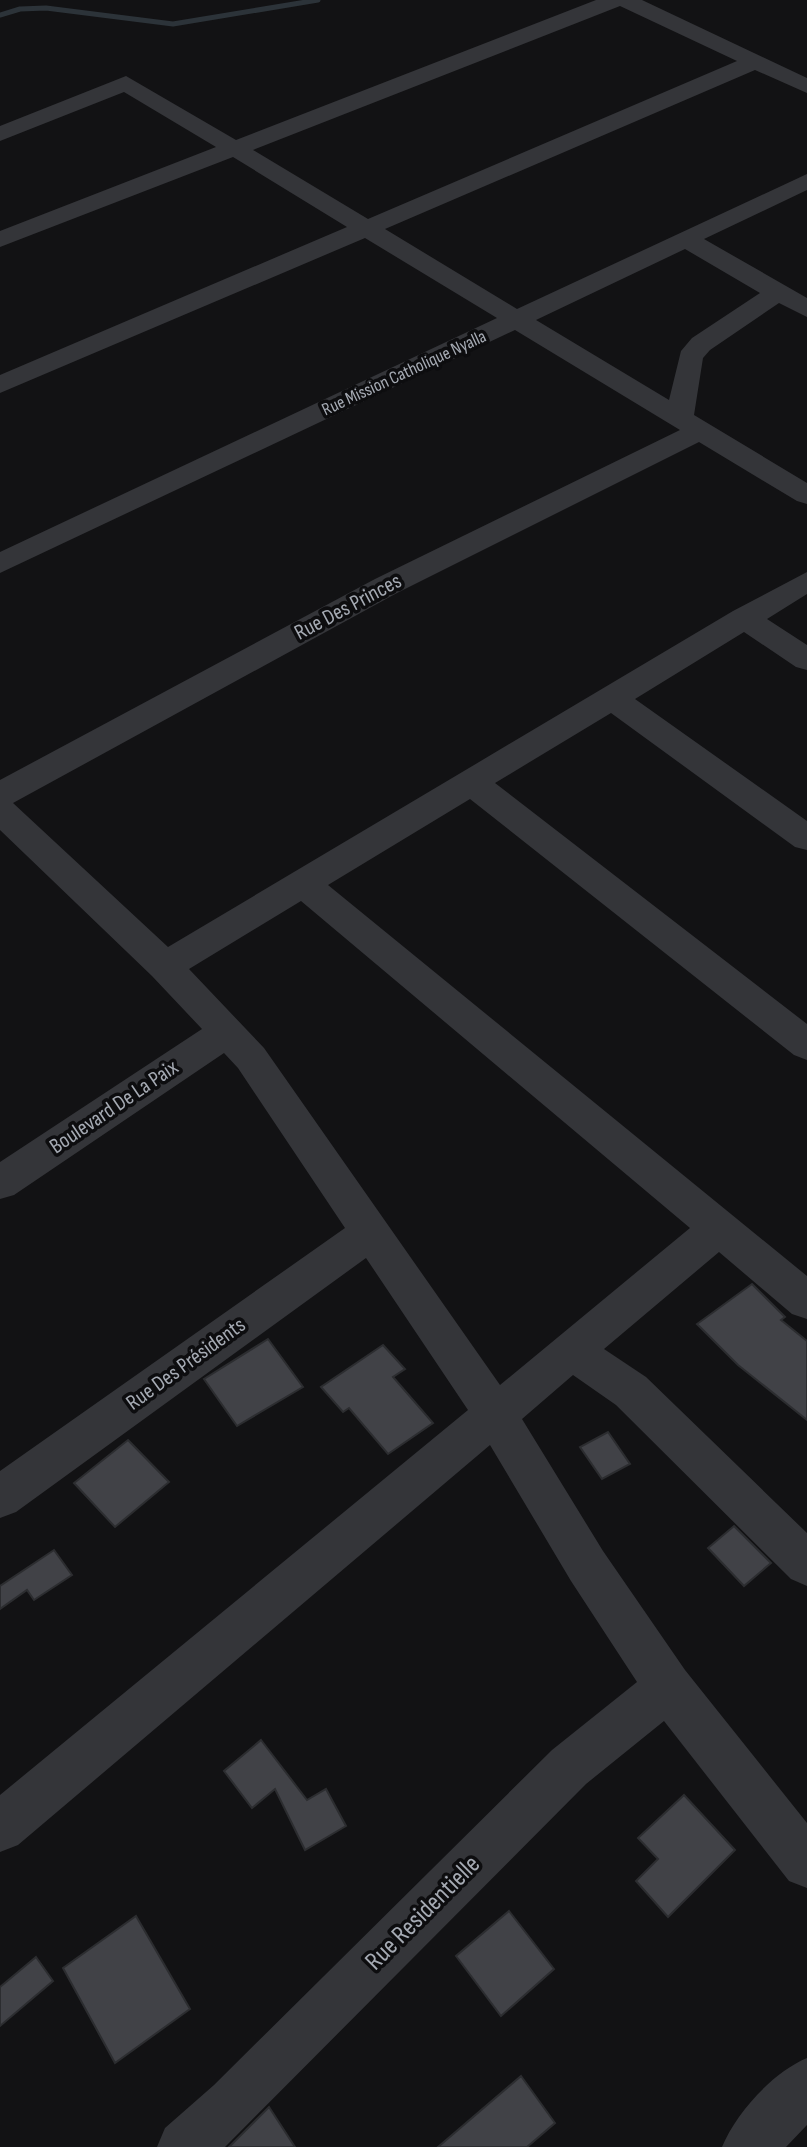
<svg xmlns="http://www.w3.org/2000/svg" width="807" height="2147" font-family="'Sofia Sans Condensed',sans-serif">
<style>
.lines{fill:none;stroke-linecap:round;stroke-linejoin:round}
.stream{stroke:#2c3339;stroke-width:5}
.building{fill:#414247;stroke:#2c2d30;stroke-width:2}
.minor{fill:#343539;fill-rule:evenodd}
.labels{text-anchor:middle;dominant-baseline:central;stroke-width:7;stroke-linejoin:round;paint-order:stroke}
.far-street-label{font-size:18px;fill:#a5aab3;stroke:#0d0d0f}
.street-label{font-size:22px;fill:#a5aab3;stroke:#0d0d0f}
.near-street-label{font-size:26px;fill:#a5aab3;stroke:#0d0d0f}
</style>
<rect width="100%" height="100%" fill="#121214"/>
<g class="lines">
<path class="stream" d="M0 15 20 9 46 8 173 24 318 0"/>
</g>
<path class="building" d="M752 1284 785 1317 781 1320 807 1341V1420L738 1365 697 1324Z
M268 1339 303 1387 237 1426 204 1379Z
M383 1345 405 1369 393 1377 433 1423 388 1454 349 1408 343 1412 321 1387Z
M608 1432 630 1464 602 1479 580 1447Z
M128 1440 169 1482 115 1527 74 1483Z
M734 1526 771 1563 744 1586 708 1548Z
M54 1550 72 1575 34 1600 27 1590 0 1609V1586Z
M261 1740 307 1800 326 1789 346 1826 305 1850 275 1789 252 1808 224 1771Z
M684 1795 735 1850 668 1917 636 1881 658 1859 638 1838Z
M509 1911 554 1969 501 2016 456 1956Z
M136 1916 190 2009 115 2063 63 1968Z
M36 1957 53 1981 0 2026V1987Z
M521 2076 555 2123 527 2147H438Z
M269 2107 295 2147H229Z"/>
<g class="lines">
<path class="minor" d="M596 0H642L807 78V93L755 70 385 229 517 309 807 174V190L704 239 807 298V317L779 303 710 350 703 358 694 415 807 483V504L797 501 699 442 397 593 13 803 168 947 733 611 807 572V594L767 619 807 645V670L796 667 744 632 635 699 807 821V850L795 847 611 713 495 783 807 1024V1060L794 1055 470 799 328 885 807 1276V1319L792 1314 719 1252 604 1349 646 1377 807 1533V1586L791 1579 616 1405 573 1375 522 1419 603 1551 685 1670 807 1823V1888L789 1881 664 1721 586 1784 225 2147H157L165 2128 214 2085 552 1750 637 1682 571 1581 490 1445 18 1845 0 1852V1795L468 1410 366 1258 16 1512 0 1518V1471L345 1228 238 1068 224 1053 14 1195 0 1199V1162L202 1029 152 976 0 830V780L375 579 680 430 515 330 0 573V552L497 318 365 238 0 393V375L347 227 233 157 0 247V231L216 147 124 92 0 141V126L126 76 236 140ZM620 6 737 61 368 219 253 150ZM685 249 760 293 692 338 681 351 669 400 536 320ZM301 901 690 1228 500 1385 264 1048 189 969Z
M807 2058V2125L786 2147H722C736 2113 773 2072 807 2058Z"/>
</g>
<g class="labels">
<g class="far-street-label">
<text transform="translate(404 373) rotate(-25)">Rue Mission Catholique Nyalla</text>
</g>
<g class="street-label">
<text transform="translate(348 607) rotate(-28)">Rue Des Princes</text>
<text transform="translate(114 1107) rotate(-34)">Boulevard De La Paix</text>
<text transform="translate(186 1364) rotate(-36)">Rue Des Présidents</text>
</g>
<g class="near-street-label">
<text transform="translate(423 1913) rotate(-45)">Rue Residentielle</text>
</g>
</g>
</svg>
